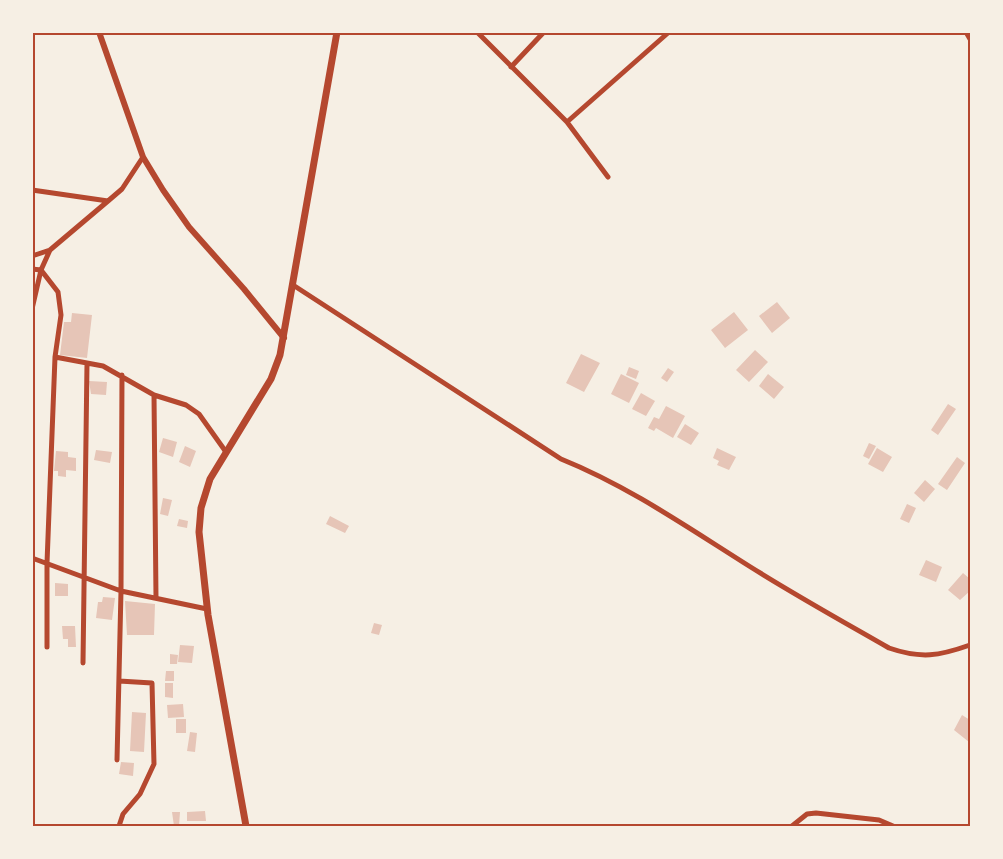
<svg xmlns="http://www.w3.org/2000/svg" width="1003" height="859" font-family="Rubik,sans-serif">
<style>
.building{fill:#e6c5b7}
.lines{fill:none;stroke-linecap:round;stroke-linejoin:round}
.minor{stroke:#b5482f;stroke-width:5}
.tertiary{stroke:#b5482f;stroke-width:6}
.secondary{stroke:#b5482f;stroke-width:7}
.neatline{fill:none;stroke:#b5482f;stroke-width:2}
</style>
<rect width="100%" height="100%" fill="#f6efe4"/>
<path class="building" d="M777 302 790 318 772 333 759 316Z
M734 312 748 330 725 348 711 330Z
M72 313 92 315 87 358 60 355 64 322H71Z
M755 350 768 362 749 382 736 370Z
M581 354 600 363 584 392 566 383Z
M629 367 639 371 636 379 626 375Z
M668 368 674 372 667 382 661 378Z
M621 374 639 383 629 403 611 394Z
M768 374 784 387 774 399 759 386Z
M89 381 107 382 106 395 91 394Z
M641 393 655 401 646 416 632 409Z
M948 404 956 409 938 435 931 430Z
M666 406 685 416 673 438 656 428 654 431 648 428 654 417 659 419Z
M685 424 699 433 691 445 677 437Z
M163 438 177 442 173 457 159 452Z
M869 443 876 446 869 459 863 456Z
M185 446 196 451 190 467 179 462Z
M717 448 736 457 729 470 717 465 719 461 713 458Z
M877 448 892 457 883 472 868 464Z
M96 450 112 452 110 463 94 460Z
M56 451 68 452V457L76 458V471L66 470V477L58 476V471H54Z
M957 457 965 463 947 490 938 484Z
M925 480 935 489 924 502 914 493Z
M163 498 172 500 168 516 160 514Z
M907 504 916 508 909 523 900 519Z
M330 516 349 526 345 533 326 524Z
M179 519 188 521 187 528 177 526Z
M926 560 942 567 936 582 919 575Z
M963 573 970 579V591L960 600 948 590Z
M55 583 68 584V596H55Z
M103 597 115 598 112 620 96 618 98 602H102Z
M125 601 155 604 154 635H127Z
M374 623 382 625 379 635 371 633Z
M62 626H75L76 647H68V639H63Z
M180 645 194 646 192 663 178 662Z
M170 654 178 655 177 664H170Z
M166 671H174V681H165Z
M165 683H173V698L165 697Z
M183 704 184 717 168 718 167 705Z
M132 712 146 713 144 752 130 751Z
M962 715 970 720 969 742 954 730Z
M176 719H186V733H176Z
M190 732 197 733 195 752 187 751Z
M121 762 134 763 133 776 119 774Z
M205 811 206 821H187V812Z
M172 812H180L179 826H174Z"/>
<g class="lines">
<path class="minor" d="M477 32 567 122 608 177
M966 32 970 39
M511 67 544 32
M567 122 669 32
M32 190 108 201 122 189 143 157
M32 256 50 250
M32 269 41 270 58 292 61 315 55 357 47 563V647
M293 285 561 459C628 486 687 527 749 566 795 595 842 621 889 648 921 659 939 656 970 645
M32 309 41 270 50 250 108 201
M55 357 103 366 154 395 186 405 199 414 226 452
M154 395 156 598
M32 558 121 591 207 609
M83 663 87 363
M119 681 152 683 154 764 140 794 123 814 119 826
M117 760 121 591 122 375
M792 826 807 814 816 813 879 820 893 826"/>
<path class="tertiary" d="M99 32 143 157 163 190 189 227 244 289 284 338"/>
<path class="secondary" d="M246 826 208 615 199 532 201 508 210 479 271 379 280 355 337 32"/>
</g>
<rect width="1003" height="859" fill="none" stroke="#f6efe4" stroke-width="68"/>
<rect x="34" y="34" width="935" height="791" class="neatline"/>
</svg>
